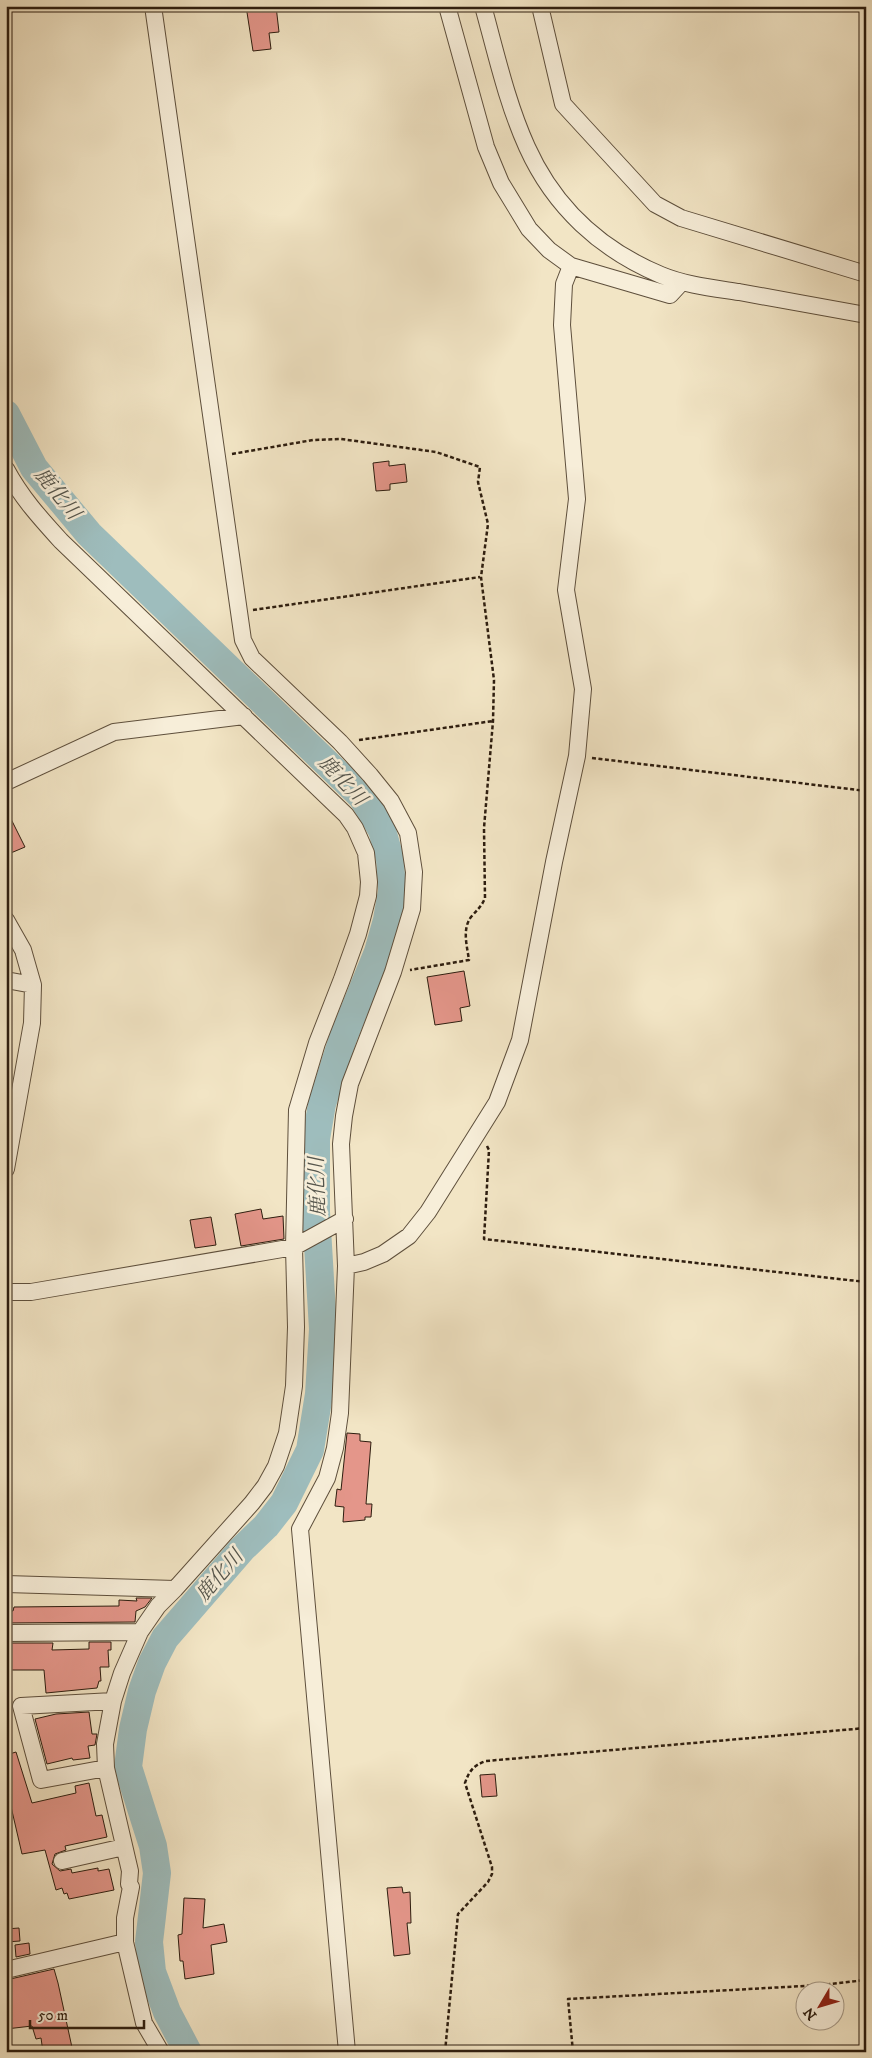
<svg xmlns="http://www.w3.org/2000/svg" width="872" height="2058" font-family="'IM FELL DW Pica','Noto Serif JP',serif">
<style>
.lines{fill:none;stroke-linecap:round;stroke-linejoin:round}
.river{stroke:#9ebdbd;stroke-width:28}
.building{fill:#e4968a;stroke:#2d1d0f}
.minor-casing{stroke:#5e4f3c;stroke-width:18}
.path{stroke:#2d1d0f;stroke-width:2.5;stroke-dasharray:4 2.5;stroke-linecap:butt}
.minor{stroke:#f7eed9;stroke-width:16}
.labels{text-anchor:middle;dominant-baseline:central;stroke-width:5;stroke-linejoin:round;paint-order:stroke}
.water-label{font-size:20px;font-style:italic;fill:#55554c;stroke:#f7eed9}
</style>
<rect width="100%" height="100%" fill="#f2e5c5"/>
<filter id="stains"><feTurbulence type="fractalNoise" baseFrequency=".004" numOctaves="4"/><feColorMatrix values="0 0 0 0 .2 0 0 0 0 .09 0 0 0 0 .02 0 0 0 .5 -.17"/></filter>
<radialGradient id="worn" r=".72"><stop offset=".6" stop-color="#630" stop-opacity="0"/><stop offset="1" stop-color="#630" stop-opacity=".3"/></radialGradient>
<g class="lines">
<path class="river" d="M6 414 34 468 89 534 362 797 382 830 390 859 392 891 387 920 378 952 343 1038 322 1104 316 1139V1212L323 1329 319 1394 310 1450 284 1503 266 1526 242 1549 165 1638 152 1663 142 1691 133 1729 128 1767 153 1846 157 1873 149 1942 152 1972 167 2012 188 2052"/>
</g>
<path class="building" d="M246 6H276L279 32 269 33 271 49 253 51Z
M389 461V466L405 464 407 482 390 484V490L376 491 373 463Z
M6 809 25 847 6 855Z
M464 971 470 1006 460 1008 462 1021 435 1025 427 977Z
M261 1209 263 1219 283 1216 284 1239 241 1246 235 1214Z
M211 1217 216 1245 195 1248 190 1220Z
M347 1433 360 1434V1441L371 1442 366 1504H372L371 1517H365V1520L343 1522 344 1507 335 1506 337 1489 341 1490Z
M136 1598H152L145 1607 136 1611 135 1622 6 1623V1610L13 1611 14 1607 119 1606V1600L137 1601Z
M89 1642H111V1650H108L109 1667H100L101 1681H99L97 1688 46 1693 44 1670H6V1643H53L52 1650 89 1649Z
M89 1712 92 1734H97L95 1745 88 1746 90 1758 73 1760 72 1758 47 1764 35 1719 56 1714Z
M16 1752 32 1803 76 1793 75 1786 89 1783 96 1816 102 1815 107 1837 65 1846 66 1850 55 1854 52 1864 60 1871 71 1869 72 1873 98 1868V1871L109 1869 114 1890 69 1899 67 1893 64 1894 62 1888 56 1890 45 1850 22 1854 6 1785V1755Z
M495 1774 497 1796 482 1797 480 1775Z
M402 1887 403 1893 410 1892 411 1923H407L410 1954 394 1956 387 1888Z
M184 1898 205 1899 203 1928 224 1924 227 1942 211 1945 214 1974 185 1979 183 1961H180L178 1935 182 1934Z
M19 1928 20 1941 6 1942V1929Z
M29 1943 30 1954 16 1957 15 1945Z
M54 1969 58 1983 73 2052H43L41 2038 36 2039 32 2026 6 2029V1980Z"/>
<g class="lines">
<g class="minor-casing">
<path id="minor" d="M153 6 243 640 252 658 340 742 370 775 391 801 408 833 414 872 412 909 393 972 350 1084 344 1116 341 1144 346 1266 340 1413 335 1448 327 1478 300 1529 347 2052
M447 6 486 147 501 183 529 229 549 250 571 266 670 295 682 282
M483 6C496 53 507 103 527 147 554 207 601 250 661 275 685 285 713 288 739 292 781 300 824 307 866 315
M540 6 563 104 655 204 681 218 866 274
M6 469C21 497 40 518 61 541L346 815 355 828 366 853 369 882 368 896 358 934 342 979 317 1043 297 1110 294 1247 296 1327 294 1386 287 1433 276 1466 265 1486 252 1503 175 1589 158 1606 140 1632 122 1673 113 1701 105 1744 106 1768 130 1871 129 1884 131 1887 125 1918V1942L144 2023 161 2052
M6 782 114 732 244 716
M6 920 23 950 33 985 32 1023 6 1169
M6 980 33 985
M346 1266 364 1262 383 1254 409 1236 428 1212 497 1102 520 1040 554 862 577 756 583 689 566 590 577 499 562 325 564 284 571 266
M6 1292H31L294 1247 345 1219
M6 1584 175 1589
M6 1633 140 1632
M106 1768 41 1780 21 1706 113 1701
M62 1861 124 1847
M6 1970 125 1942"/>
</g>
<path class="path" d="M232 454 313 440 341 439 436 452 480 467 478 482 488 524 481 577 494 680 493 721 484 828 485 898C482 906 477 910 471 917 462 929 467 946 469 960L410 970
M253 610 480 577
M359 740 493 721
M592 758 866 791
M487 1146 489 1150 484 1239 866 1282
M445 2052 458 1914 488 1882 492 1874V1867L465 1783C469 1771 474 1765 486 1761L866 1728
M573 2052 568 1999 822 1985 866 1980"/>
<use href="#minor" class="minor"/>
</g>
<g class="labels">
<g class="water-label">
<text transform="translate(57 494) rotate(51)">鹿化川</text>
<text transform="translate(342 781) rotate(47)">鹿化川</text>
<text transform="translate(318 1187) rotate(-92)">鹿化川</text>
<text transform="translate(220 1576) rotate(-49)">鹿化川</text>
</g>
</g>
<rect width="872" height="2058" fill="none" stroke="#f2e5c5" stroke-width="25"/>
<rect x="8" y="8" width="857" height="2043" fill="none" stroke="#2d1d0f" stroke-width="2.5"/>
<rect x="12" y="12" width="847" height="2033" fill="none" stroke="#2d1d0f"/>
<g transform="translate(820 2006) rotate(232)"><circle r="24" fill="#f7eed9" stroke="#a69a88"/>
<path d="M0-4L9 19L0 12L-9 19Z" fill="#8f2418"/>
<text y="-8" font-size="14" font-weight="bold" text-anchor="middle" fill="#2d1d0f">N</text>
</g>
<path d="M30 2020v8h114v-8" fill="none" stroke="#2d1d0f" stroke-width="2.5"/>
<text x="38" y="2020" font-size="15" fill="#2d1d0f" stroke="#f7eed9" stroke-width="4" paint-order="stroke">50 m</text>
<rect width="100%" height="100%" filter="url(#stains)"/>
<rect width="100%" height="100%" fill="url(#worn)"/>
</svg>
